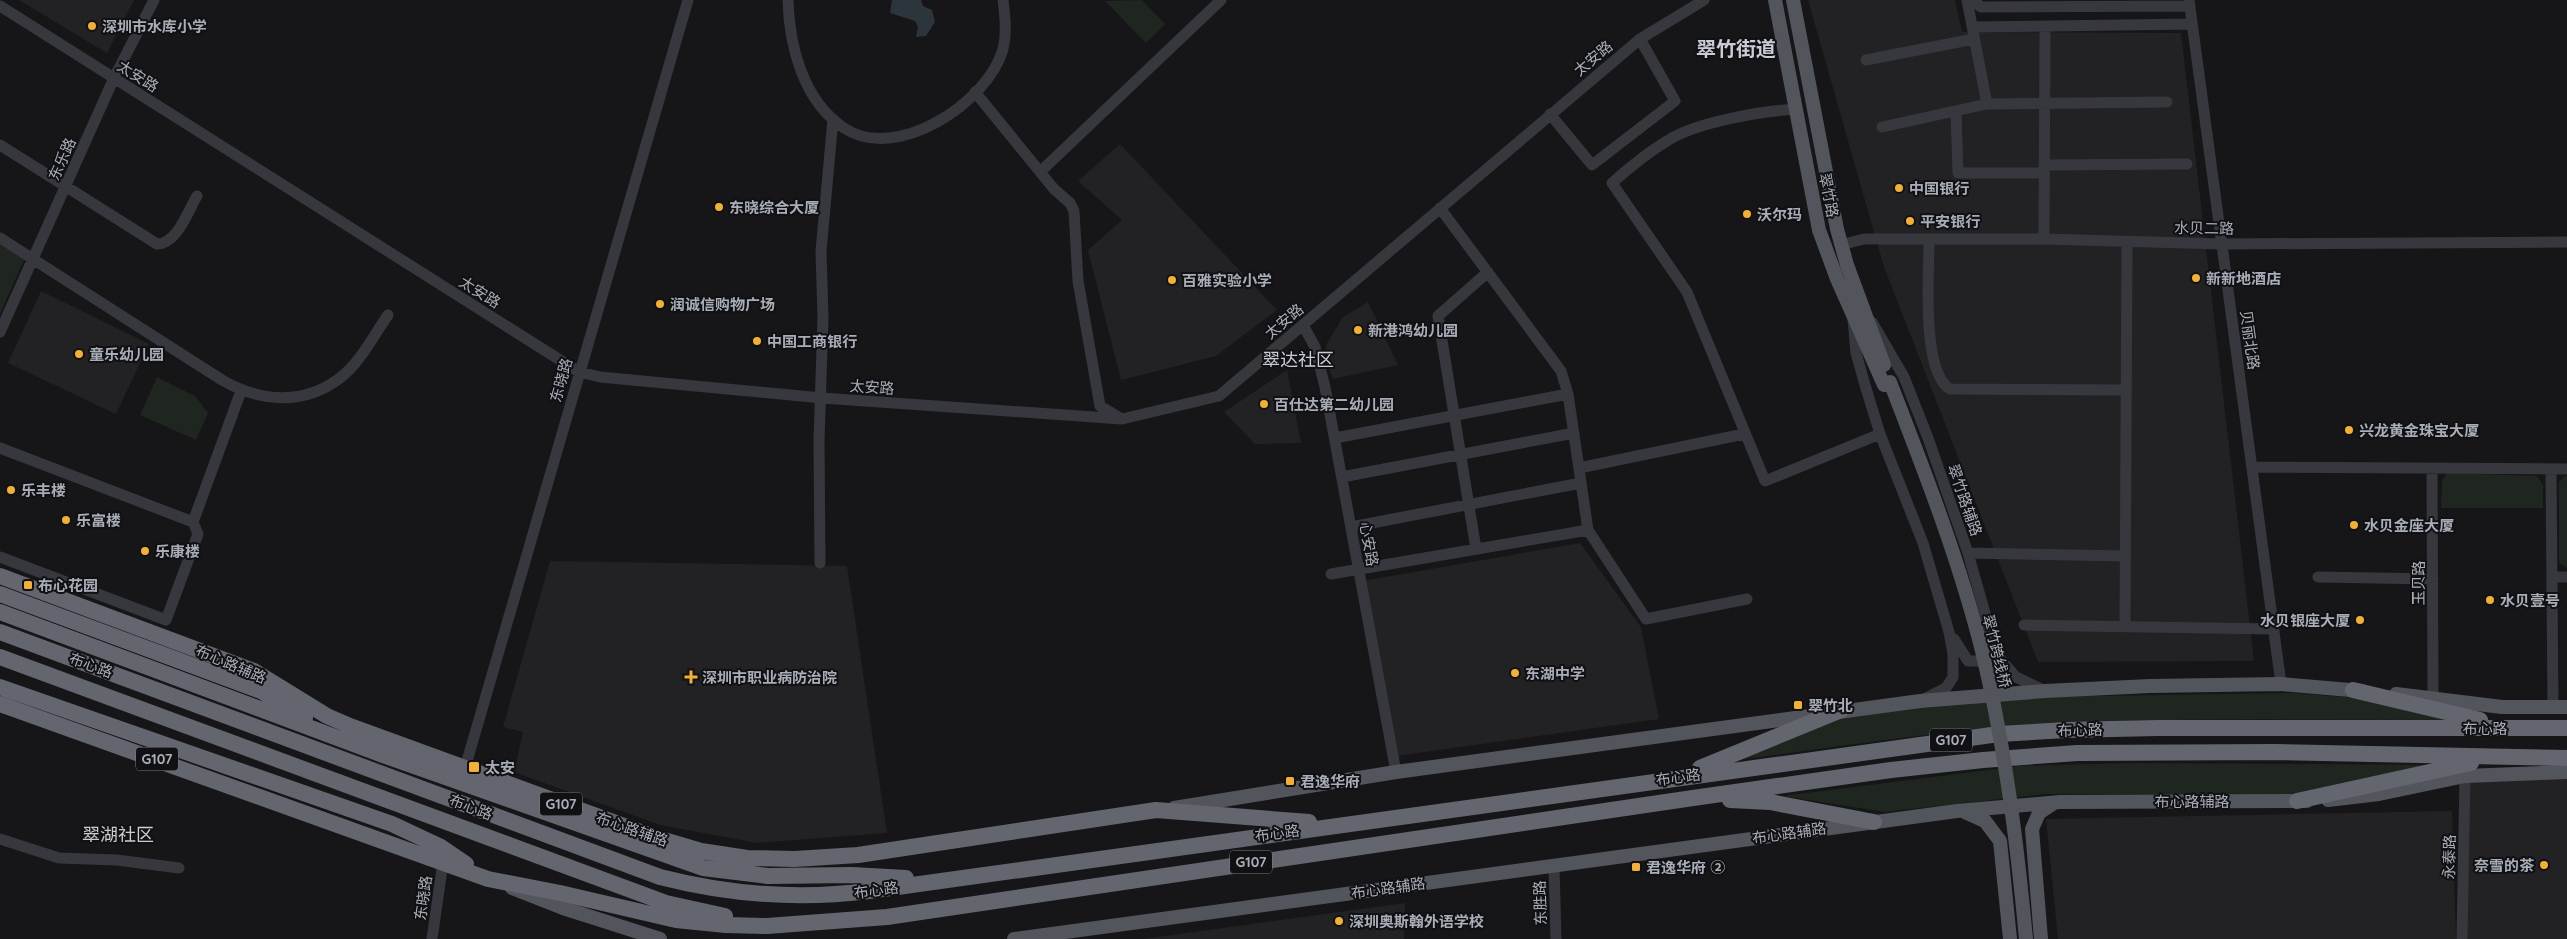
<svg xmlns="http://www.w3.org/2000/svg" width="2567" height="939" font-family="Quicksand,'Noto Sans SC',sans-serif">
<style>
.built{fill:#222225}
.green{fill:#1e261f}
.water{fill:#2c353c}
.lines{fill:none;stroke-linecap:round;stroke-linejoin:round}
.minor{stroke:#37383d;stroke-width:11}
.major{stroke:#53555c;stroke-width:14}
.highway{stroke:#63666e;stroke-width:16}
.major-bridge{stroke:#53555c;stroke-width:14}
.poi-dot{fill:#f2b134;stroke:#111113;stroke-width:2}
.labels{text-anchor:middle;dominant-baseline:central;stroke-width:4;stroke-linejoin:round;paint-order:stroke}
.shield{fill:#111113;stroke:#7b7e86;stroke-width:1}
.shield-label{font-size:14px;font-weight:bold;fill:#a8adb8}
.poi-label{font-size:15px;font-weight:bold;fill:#a8adb8;stroke:#111113;text-anchor:start}
.street-label{font-size:15px;fill:#a8adb8;stroke:#111113}
.quarter-label{font-size:18px;fill:#c9ccd4;stroke:#111113}
.district-label{font-size:20px;font-weight:bold;fill:#c9ccd4;stroke:#111113}
</style>
<rect width="100%" height="100%" fill="#161618"/>
<path class="built" d="M19 0H134L107 53Z
M1808 0H1955L1962 32 2181 33 2254 661 2038 662 1884 267Z
M1120 144 1277 310 1216 356 1121 380 1088 250 1122 220 1078 181Z
M41 291 149 344 116 414 8 363Z
M1368 302 1398 365 1333 379 1324 355 1327 343 1343 317Z
M1287 370 1301 443 1255 444 1224 412Z
M1580 543 1641 627 1659 719 1396 756 1362 581Z
M550 561 847 566 887 833 757 843 660 825 514 772 523 732 503 727Z
M2567 774V939H2462L2465 776Z
M2452 811 2456 939H2058L2046 819Z
M1405 903 1404 939H1143Z"/>
<path class="green" d="M1142 0 1165 24 1146 43 1105 1Z
M0 245 24 260 0 314Z
M157 377 195 396 208 413 196 440 140 415Z
M2447 473 2537 476 2543 485V508H2441L2442 480Z
M2565 476H2567V568L2560 564 2559 560V482Z
M2294 693 2355 698 2447 720C2313 720 2180 717 2046 724 1942 730 1839 747 1735 760L1846 713 2025 697Z
M2131 763 2447 765 2297 795 2045 794 1885 812 1783 796 2020 766Z"/>
<path class="water" d="M892 0H921L923 6 932 10 935 22 926 36 916 37 918 27 915 21 890 13Z"/>
<g class="lines">
<path class="minor" d="M788 0C789 45 803 101 844 128 896 163 988 103 1003 49 1007 33 1005 16 1003 0
M1967 0 1987 104 2167 102
M1973 0 1981 7 2190 6
M2189 0 2281 684
M0 6 579 372 600 377 822 398 1122 419 1219 396 1640 39 1704 0
M1972 27 2192 24
M1866 60 1974 39
M975 92 1054 189 1070 203 1074 211 1078 281 1100 406 1120 418
M1797 109C1762 111 1696 122 1667 141 1647 153 1629 168 1612 183L1687 292 1765 481 1880 434
M1956 111 1958 173H2044
M1550 114 1592 165 1675 101 1640 39
M1882 127 1987 104
M0 145 157 244C177 244 188 211 197 196
M2044 165 2187 164
M1040 172 1221 0
M1440 208 1561 371 1568 394 1588 530 1646 619 1747 599
M0 238 222 380C260 402 303 406 340 378 360 363 374 335 388 315
M1929 239C1929 272 1921 372 1950 389L2126 390
M2044 239 2045 27
M1841 245 1864 239H2044L2222 244 2567 242
M1853 320 1856 353 1865 385 1880 434 1923 543 1949 632 1953 654V677L1946 688 1924 699
M1872 322 1904 377 1928 438 1968 553 1992 638 2002 661 2016 677 2045 691
M1303 325 1315 347 1325 387 1396 772
M0 332 114 78 154 0
M1335 438 1568 394
M0 448 193 522
M2252 467 2567 469
M1579 468 1744 434
M2432 468 2433 698
M2551 469 2553 707
M1342 477 1574 433
M1351 527 1581 483
M1476 549 1438 316 1488 272
M1968 553 2125 556
M0 557 166 620 198 534 193 522 241 391
M820 563 819 440 823 318 821 251 833 119
M1331 574 1588 530
M2318 577 2433 579
M2553 577H2567
M2024 625 2274 629
M2125 626 2127 242
M1954 639 1968 661H1981L1989 656
M465 768 688 0
M0 839 59 858 117 860 179 868
M1554 866 1556 939
M432 939 443 862
M2462 939 2465 776"/>
<path class="major" d="M1775 0 1819 230 1837 279 1884 385
M1793 0 1837 229 1847 265 1884 365
M2396 694 2502 707H2567
M2328 800 2379 794 2465 776 2567 772
M1174 808 1396 772 1920 701 2045 691 2150 686 2281 684 2362 691
M1965 812 1985 821 2000 841 2010 939
M512 888 563 908 660 939
M1014 939 1957 811 2060 802 2307 801
M2041 939 2032 829 2039 813 2054 803"/>
<path class="highway" d="M0 576 254 671 327 716 350 726 657 838 701 851 747 858 795 859 858 855 1156 810 1309 822
M0 594 261 691 305 718
M0 612 383 755 703 868 768 876 852 875 906 878
M0 632 660 877C730 895 797 900 869 891L1999 734 2066 730 2158 728H2567
M0 657 666 903 725 916
M0 687 392 824 441 847 466 864
M2353 690 2480 720
M0 704 488 879 560 893 676 920 726 925 767 926 887 917 1693 798 1891 770 1983 760 2077 753 2274 752 2567 758
M1700 768 1841 710
M1730 800 1770 802 1874 822
M2297 801 2471 763"/>
<path class="major-bridge" d="M1890 382C1924 470 1959 559 1982 651 2005 746 2017 842 2026 939"/>
</g>
<g class="poi-dot">
<circle cx="92" cy="26" r="5"/>
<circle cx="1899" cy="188" r="5"/>
<circle cx="719" cy="207" r="5"/>
<circle cx="1747" cy="214" r="5"/>
<circle cx="1910" cy="221" r="5"/>
<circle cx="2196" cy="278" r="5"/>
<circle cx="1172" cy="280" r="5"/>
<circle cx="660" cy="304" r="5"/>
<circle cx="1358" cy="330" r="5"/>
<circle cx="757" cy="341" r="5"/>
<circle cx="79" cy="354" r="5"/>
<circle cx="1264" cy="404" r="5"/>
<circle cx="2349" cy="430" r="5"/>
<circle cx="11" cy="490" r="5"/>
<circle cx="66" cy="520" r="5"/>
<circle cx="2354" cy="525" r="5"/>
<circle cx="145" cy="551" r="5"/>
<rect x="23" y="580" width="10" height="10" rx="2.5"/>
<circle cx="2490" cy="600" r="5"/>
<circle cx="2360" cy="620" r="5"/>
<circle cx="1515" cy="673" r="5"/>
<path d="M688.5 669.5h5v5h5v5h-5v5h-5v-5h-5v-5h5z"/>
<rect x="1793" y="700" width="10" height="10" rx="2.5"/>
<rect x="468" y="761" width="12" height="12" rx="2.5"/>
<rect x="1285" y="776" width="10" height="10" rx="2.5"/>
<circle cx="2544" cy="865" r="5"/>
<rect x="1631" y="862" width="10" height="10" rx="2.5"/>
<circle cx="1339" cy="921" r="5"/>
</g>
<g class="labels">
<g class="shield">
<rect x="1930" y="728.5" width="42" height="23" rx="4"/>
<rect x="136" y="747.5" width="42" height="23" rx="4"/>
<rect x="540" y="792.5" width="42" height="23" rx="4"/>
<rect x="1230" y="850.5" width="42" height="23" rx="4"/>
</g>
<g class="shield-label">
<text x="1951" y="740">G107</text>
<text x="157" y="759">G107</text>
<text x="561" y="804">G107</text>
<text x="1251" y="862">G107</text>
</g>
<g class="poi-label">
<text x="102" y="26">深圳市水库小学</text>
<text x="1909" y="188">中国银行</text>
<text x="729" y="207">东晓综合大厦</text>
<text x="1757" y="214">沃尔玛</text>
<text x="1920" y="221">平安银行</text>
<text x="2206" y="278">新新地酒店</text>
<text x="1182" y="280">百雅实验小学</text>
<text x="670" y="304">润诚信购物广场</text>
<text x="1368" y="330">新港鸿幼儿园</text>
<text x="767" y="341">中国工商银行</text>
<text x="89" y="354">童乐幼儿园</text>
<text x="1274" y="404">百仕达第二幼儿园</text>
<text x="2359" y="430">兴龙黄金珠宝大厦</text>
<text x="21" y="490">乐丰楼</text>
<text x="76" y="520">乐富楼</text>
<text x="2364" y="525">水贝金座大厦</text>
<text x="155" y="551">乐康楼</text>
<text x="38" y="585">布心花园</text>
<text x="2500" y="600">水贝壹号</text>
<text x="2350" y="620" text-anchor="end">水贝银座大厦</text>
<text x="1525" y="673">东湖中学</text>
<text x="702" y="677">深圳市职业病防治院</text>
<text x="1808" y="705">翠竹北</text>
<text x="485" y="767">太安</text>
<text x="1300" y="781">君逸华府</text>
<text x="2534" y="865" text-anchor="end">奈雪的茶</text>
<text x="1646" y="867">君逸华府 ②</text>
<text x="1349" y="921">深圳奥斯翰外语学校</text>
</g>
<g class="street-label">
<text transform="translate(1593 58) rotate(-40)">太安路</text>
<text transform="translate(138 76) rotate(32)">太安路</text>
<text transform="translate(62 159) rotate(-66)">东乐路</text>
<text transform="translate(1829 195) rotate(79)">翠竹路</text>
<text transform="translate(2204 228) rotate(1)">水贝二路</text>
<text transform="translate(480 292) rotate(32)">太安路</text>
<text transform="translate(1284 321) rotate(-40)">太安路</text>
<text transform="translate(2250 340) rotate(82)">贝丽北路</text>
<text transform="translate(561 380) rotate(-74)">东晓路</text>
<text transform="translate(872 387) rotate(4)">太安路</text>
<text transform="translate(1965 500) rotate(71)">翠竹路辅路</text>
<text transform="translate(1369 544) rotate(80)">心安路</text>
<text transform="translate(2418 583) rotate(-90)">玉贝路</text>
<text transform="translate(1997 651) rotate(76)">翠竹跨线桥</text>
<text transform="translate(231 664) rotate(23)">布心路辅路</text>
<text transform="translate(91 665) rotate(20)">布心路</text>
<text x="2485" y="728">布心路</text>
<text transform="translate(2080 730) rotate(-2)">布心路</text>
<text transform="translate(1678 777) rotate(-8)">布心路</text>
<text x="2192" y="801">布心路辅路</text>
<text transform="translate(471 807) rotate(21)">布心路</text>
<text transform="translate(632 829) rotate(19)">布心路辅路</text>
<text transform="translate(1277 833) rotate(-8)">布心路</text>
<text transform="translate(1789 833) rotate(-8)">布心路辅路</text>
<text transform="translate(2449 857) rotate(-89)">永泰路</text>
<text transform="translate(1388 888) rotate(-8)">布心路辅路</text>
<text transform="translate(876 890) rotate(-8)">布心路</text>
<text transform="translate(423 898) rotate(-82)">东晓路</text>
<text transform="translate(1540 903) rotate(-92)">东胜路</text>
</g>
<g class="quarter-label">
<text x="1298" y="359">翠达社区</text>
<text x="118" y="834">翠湖社区</text>
</g>
<g class="district-label">
<text x="1736" y="48">翠竹街道</text>
</g>
</g>
</svg>
